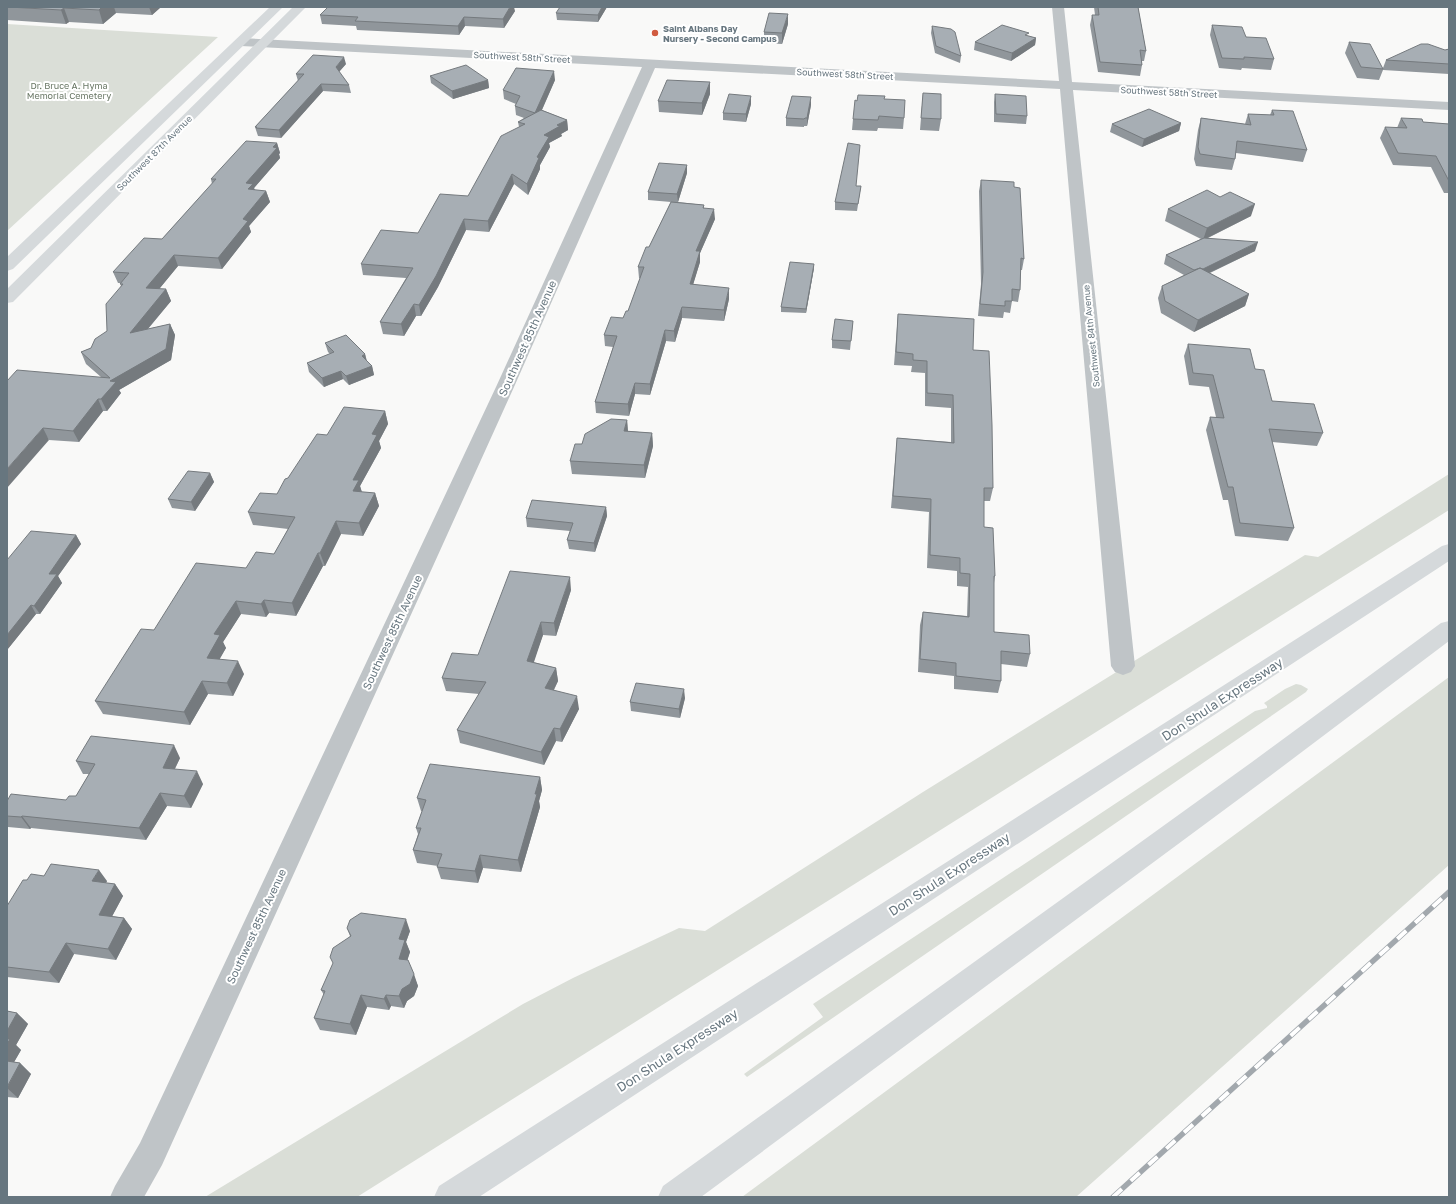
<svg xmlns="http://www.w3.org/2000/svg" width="1456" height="1204" font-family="'Golos Text',sans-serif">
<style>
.green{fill:#daded7}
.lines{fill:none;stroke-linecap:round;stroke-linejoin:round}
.minor{fill:#bfc4c7;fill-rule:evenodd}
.major{fill:#d5d9db;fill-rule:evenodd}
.highway{fill:#d5d9db;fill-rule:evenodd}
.rail-casing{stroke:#a2a8ad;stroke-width:5.5}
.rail{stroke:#fff;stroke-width:4;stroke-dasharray:12;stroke-linecap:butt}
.wall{fill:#90969b}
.shaded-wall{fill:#757a7e}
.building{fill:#a7aeb4;stroke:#757a7e}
.poi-dot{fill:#d15b40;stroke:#fff;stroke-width:1.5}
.labels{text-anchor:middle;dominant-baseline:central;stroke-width:4;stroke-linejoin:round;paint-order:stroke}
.far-poi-label{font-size:9px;font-weight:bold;fill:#67767f;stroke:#fff;text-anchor:start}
.far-street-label{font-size:9px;fill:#67767f;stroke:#fff}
.far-park-label{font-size:9px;fill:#6a7866;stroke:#fff}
.street-label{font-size:11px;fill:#67767f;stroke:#fff}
.near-street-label{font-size:13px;fill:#67767f;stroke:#fff}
</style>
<rect width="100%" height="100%" fill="#f9f9f8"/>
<path class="green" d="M7 24 218 37 7 231Z
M1449 474V510L357 1197H205L523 1004 573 978 679 928 705 931 923 792 1305 555 1318 557Z
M1449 677V865L1076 1197H742Z
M1296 684 1301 685 1308 689 1306 692 747 1077 744 1074 823 1017 813 1004 1255 711 1267 708V706L1264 703 1285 689Z"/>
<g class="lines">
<path class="minor" d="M1052 7H1064L1072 82 1449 102V110L1073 90 1135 666 1131 672 1123 675 1115 672 1111 666 1060 89 655 68 514 387 162 1165 144 1197H110L115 1186 140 1143 157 1107 496 387 642 67 241 46 237 45 235 42 237 39 241 38 1059 81Z"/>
<path class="major" d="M270 7H283L13 269 7 271V257Z
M293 7H306L13 302 7 303V289Z"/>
<path class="highway" d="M1449 544V561L479 1197H434L439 1186 1442 546Z
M1449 621V641L1270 776 701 1197H658L663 1186 1252 762 1441 623Z"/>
<g class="rail-casing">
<path id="rail" d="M1113 1197 1449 892"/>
</g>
<use href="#rail" class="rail"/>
</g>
<path class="wall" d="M7 7H161L152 15 116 13 103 24 69 22 66 24 7 20Z
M607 7 598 22 557 20 556 13Z
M1094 7H1138L1146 51 1144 61H1142V65L1140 76 1098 72 1090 25 1092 15H1095Z
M515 11 504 28 465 26 459 35 357 30 356 26 322 24 320 15Z
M788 24 782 44 764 43V32Z
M1212 25 1246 37 1274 59 1271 70 1242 68 1241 70 1219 68 1210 35Z
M932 26 961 56 960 63 935 53 931 33Z
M1028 36 1036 38 1035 45 1011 61 974 50 975 42Z
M1349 42 1383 68 1386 60 1445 50 1449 49V74L1383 70 1379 80 1357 78 1345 53Z
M346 64 339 72 349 85 351 93 323 91 281 138 258 136 255 127 298 81 296 74Z
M430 76 488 80 489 88 453 99 431 83Z
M555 80 542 110 567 120 568 130 561 134 562 136 549 143 550 147 540 165V169L528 195 514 184 489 232 466 230 438 287 421 316H416L404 336 383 334 380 322 406 278 363 275 361 264 418 233 468 196 519 127 518 122 524 118 516 115 515 106 516 104 504 99 503 90Z
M710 82V94L702 115 659 112 658 101Z
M923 93 941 119 939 131 920 130Z
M995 94 1027 116 1026 124 994 122V102Z
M884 99 904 118 903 129 878 128 877 131 852 130 853 119Z
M751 104 746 122 723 120V113Z
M811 105 807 126H804V127L786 126V118Z
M1272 110 1307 150 1303 162 1236 153 1235 159 1232 170 1196 166 1194 159 1198 130 1201 118 1245 124 1248 114 1270 115Z
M1401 118 1423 122 1449 124V193H1444L1431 167 1393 165 1380 138 1385 127 1397 128Z
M1181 123 1179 131 1142 147 1110 132 1112 124Z
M277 143 280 153 279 154 280 158 254 188 255 190 266 191 270 202 249 226 251 232 222 269 178 266 159 289H166L171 301 148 329 170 324 175 335 171 360 119 390 121 393 107 411H103L79 442 49 440 7 381 101 377 86 364 81 352 91 348 107 331 121 286 120 283H118L113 272 162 239 212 184 211 179Z
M687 165V173L678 202 704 205V208L715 219 700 253V262L693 284 729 299 724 321 682 318 675 342 666 341 650 395 635 394 629 416 596 413 595 402 613 347 605 346 604 335 623 318 628 311 640 278H639L638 267 649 247 671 202 648 200V192Z
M981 180 1014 187 1024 259 1022 270H1021L1020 290 1018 302 1012 301 1010 313 1004 312 1003 318 978 316 981 284 979 191Z
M861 186 857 211 835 210V202Z
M1168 209 1251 216 1208 238 1255 251 1210 273 1249 294 1245 306 1194 332 1161 313 1158 298 1162 286 1184 275 1164 264 1166 255 1201 239 1165 221Z
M814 268 806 313 781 312V307Z
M898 314 973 350 993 488 990 501H984V527L995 576 994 583V632L1030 654 1027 667 1001 664V681L998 693 954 689V676L918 672 920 625 923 612 967 616 968 587 957 586V571L927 568 929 512 891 508 896 451 897 438 951 442V408L925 406V373L911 372 912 366 894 365Z
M853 321 850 350 832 348V340Z
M325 343 365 354 367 361 372 366 374 375 349 385 343 379 324 387 309 372 307 363 330 354 328 352Z
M1188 344 1255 369 1272 401 1323 433 1317 446 1272 442 1294 528 1288 541 1235 536 1228 500H1223L1206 430 1210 417H1216L1209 387 1189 385 1184 356Z
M385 411 388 424 379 441 381 448 360 486 362 492 375 493 379 506 363 536 341 534 325 566H323L296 616 269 613 266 617 241 614 223 642 226 648 219 659 244 674 233 696 208 694 190 725 103 714 95 701 246 568 274 554 288 529 253 525 248 512 277 494 288 478 327 435Z
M627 420 628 431 652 433 653 446 645 478 572 474 570 461 582 444Z
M210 473 214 482 195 511 172 508 168 499Z
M606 507 607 516 595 552 569 549 567 540 570 531 527 527 526 518Z
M76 535 81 544 58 576 62 583 40 614H36L7 650V560Z
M571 590 556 636 543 635 533 662 556 668 558 681 554 690 579 709 562 742 556 741 544 765 460 743 457 730 479 694 446 691 442 678 478 655Z
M685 698 680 718 631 711 630 702Z
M180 758 175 769 203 784 191 808 167 806 146 840 31 828 30 829 8 827 7 826V801L66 800 76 796 89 774H83L76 761Z
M540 777 542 790 539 801 540 807 521 872 483 868 478 883 441 879 437 867 438 866 417 863 413 850 418 834 416 828 422 811H421L417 798Z
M44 876 107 881 106 883 115 884 123 896 112 916 124 918 132 929 116 960 74 954 59 983 7 977V906L27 880Z
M347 928 410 931 406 942 410 952 407 960 418 986 414 996 407 1001 404 1008 391 1006 389 1010 367 1007 356 1035 320 1030 314 1018 324 995 321 990 350 936Z
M7 1011 17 1013 28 1024 16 1045 21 1050 14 1062 20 1063 31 1074 18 1098 7 1097Z"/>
<path class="shaded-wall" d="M102 7H114L116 13 103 24 99 10Z
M149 7H161L152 15Z
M510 7H514L515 11 504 28 503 19Z
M602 7H607L598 22V15Z
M64 8 69 22 66 24 61 10Z
M788 14V24L782 44V33Z
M464 17 465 26 459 35 458 26Z
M1036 38 1035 45 1011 61 1012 53Z
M344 57 346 64 337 74 336 67Z
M554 71 555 80 536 123 535 113Z
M488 80 489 88 453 99 452 91Z
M710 82V94L702 115V103Z
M321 84 323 91 281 138 279 130Z
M751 96V104L746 122V114Z
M811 97V105L807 126V118Z
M567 120 568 130 561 134 562 136 549 143 550 147 540 165V169L528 195 527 184 537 157 544 135 557 125Z
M1181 123 1179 131 1142 147 1144 139Z
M277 143 280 153 279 154 280 158 254 188 256 195 251 200 246 183 273 147Z
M687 165V173L678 202 677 194Z
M512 174 514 184 489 232 488 221Z
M266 191 270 202 249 226 251 232 222 269 218 258 243 219Z
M1255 204 1251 216 1203 240 1207 228Z
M714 209 715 219 700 253V262L690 295V284L696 251Z
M464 219 466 230 438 287 421 316 419 305Z
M1258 242 1255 251 1194 280 1197 272Z
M174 255 178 266 151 299 146 288Z
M814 264V268L806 313V309Z
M729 288V299L724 321V310Z
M166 289 171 301 135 344 130 333Z
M1249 294 1245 306 1194 332 1198 320Z
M414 304 416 316 404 336 401 324Z
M682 307V318L675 342 674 331Z
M170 324 175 335 171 360 119 390 121 393 107 411 101 399 110 381Z
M665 330 666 341 650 395V384Z
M365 354 367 363 362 356Z
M372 366 374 375 349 385 346 376Z
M341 371 343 379 324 387 322 378Z
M635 383V394L629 416 628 404Z
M98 399 103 411 79 442 73 431Z
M385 411 388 424 379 441 381 448 360 486 362 493 353 491V480L372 434Z
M627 420 628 433 624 431Z
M43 428 49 440 7 488V469Z
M652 433 653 446 645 478 644 465Z
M210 473 214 482 195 511 191 502Z
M375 493 379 506 363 536 359 523Z
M606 507 607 516 595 552 594 543Z
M336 521 341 534 325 566 320 553Z
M76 535 81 544 58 576 62 583 40 614 34 606 49 574Z
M318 553 323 566 296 616 292 603Z
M570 577 571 590 556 636 554 623Z
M264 600 269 613 266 617 261 604Z
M236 601 241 614 223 642 226 648 213 671 207 658 214 634Z
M31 605 36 614 7 650V635Z
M541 622 543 635 530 674 527 661Z
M238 661 244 674 233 696 227 683Z
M556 668 558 681 548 701 545 688Z
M202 681 208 694 190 725 184 712Z
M684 689 685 698 680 718 679 709Z
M577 696 579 709 562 742 560 729Z
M554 728 556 741 544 765 541 752Z
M174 745 180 758 169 780 163 768Z
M197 771 203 784 191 808 184 796Z
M540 777 542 790 539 801 540 807 521 872 518 860 535 794Z
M160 793 167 806 146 840 139 828Z
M22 816 31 828 30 829 21 817Z
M480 855 483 868 478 883 475 871Z
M99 870 107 881 100 893 92 881Z
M115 884 123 896 107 926 99 915Z
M124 918 132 929 116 960 108 949Z
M406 919 410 931 406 942 410 952 404 971 399 959V939Z
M66 943 74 954 59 983 49 972Z
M414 974 418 986 414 996 407 1001 404 1008 399 996 402 989Z
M361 995 367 1007 356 1035 350 1024Z
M386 995 391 1006 389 1010 384 999Z
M17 1013 28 1024 16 1045 21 1050 9 1071 7 1070V1031Z
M20 1063 31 1074 18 1098 7 1088Z"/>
<path class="building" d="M9 7H102L99 10 64 8 61 10Z
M328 7H510L503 19 464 17 458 26 355 21 358 17 320 15Z
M560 7H602L598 15 556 13Z
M1098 7H1138L1146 51 1140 50 1142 65 1100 62 1092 15H1099Z
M769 13 788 14 782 33 764 32Z
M1002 25 1029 33 1025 35 1036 38 1012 53 975 42Z
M1212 25 1242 27 1246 37 1266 38 1274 59 1244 57V59L1222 58Z
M932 26 951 29 955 32 961 56 936 46Z
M1349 42 1370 44 1383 69 1361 67Z
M1421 44H1428L1445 50 1449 49V64L1386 60Z
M313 55 344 57 336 67 349 85 321 84 279 130 256 128 257 127H255L304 74H296Z
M466 65 488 80 452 91 430 76Z
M516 68 554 71 535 113 515 106 520 96 503 90Z
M667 80 710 82 702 103 658 101Z
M923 93 941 94V119L921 118Z
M729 94 751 96 746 114 723 113Z
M995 94 1026 96 1027 116 996 114Z
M858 95 885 96 884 99 905 100 904 118 879 116 878 120 853 119 855 100 857 101Z
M792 96 811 97 807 118H805L804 119 786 118Z
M1149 109 1181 123 1144 139 1112 124Z
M541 110 567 120 557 125 560 126 544 135 549 137 537 157 539 158 527 184 512 174 488 221 464 219 436 276 419 305 414 304 401 324 380 322 413 268 361 264 381 230 418 233 440 194 468 196 501 136 525 124 518 122Z
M1272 110 1293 111 1307 150 1237 141 1235 159 1200 154 1198 147 1201 118 1251 125 1248 114 1274 115Z
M1401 118 1422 119 1423 122 1449 124V181L1436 156 1398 153 1385 127 1407 128Z
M246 141 277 143 273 147 277 148 246 183 253 184 248 189 266 191 243 219 248 221 218 258 174 255 146 288 166 289 130 333 170 324 166 349 110 381 116 382 101 399H98L73 431 43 428 7 469V381L17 370 110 378 81 352 91 348 95 339 107 331 106 304 123 284H120L129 273 113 272 144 238 162 239 216 179H211Z
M848 143 860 145 856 186H861L858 204 835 202Z
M659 163 687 165 677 194 648 192Z
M981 180 1014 182V187L1020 188 1024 259 1021 258 1020 290 1012 289V301H1005V306L980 304 983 272Z
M1207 190 1220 197 1230 192 1255 204 1207 228 1168 209Z
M671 202 704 205 703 208 714 209 696 251H700L690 284 729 288 724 310 682 307 674 331 665 330 650 384 635 383 628 404 595 402 617 336 604 335 611 317 623 318 626 311H628L644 267H638L646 247H649Z
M1204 238 1258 242 1203 269 1200 268 1194 270 1166 255Z
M790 262 814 264 806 309 781 307Z
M1200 268 1249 294 1198 320 1165 301 1162 286Z
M898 314 974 319 973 350 989 351 992 425 993 488H984V527L993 528 995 576H994V632L1029 635 1030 654 1001 651V681L956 676V663L920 659 923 612 969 617 970 574 960 573V558L930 555 931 499 893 496 897 438 954 443 953 395 927 393V361L913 360V354L896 352Z
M835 319 853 321 851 341 832 340Z
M346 335 365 354 362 356 372 366 346 376 341 371 322 378 307 363 334 352 325 343Z
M1188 344 1250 349 1255 369 1264 370 1272 401 1314 404 1323 433 1269 429 1294 528 1240 523 1233 487H1228L1210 417 1224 418 1213 375 1193 373Z
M344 407 385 411 372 434 377 435 353 480H359L353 491 375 493 359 523 336 521 320 553H318L292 603 264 600 261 604 236 601 214 634 220 635 207 658 238 661 227 683 202 681 184 712 95 701 141 629 154 630 196 563 246 568 256 552 274 554 295 517 248 512 260 493 277 494 285 479 288 478 317 434 327 435Z
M611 419 627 420 624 431 652 433 644 465 570 461 575 444H582L585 434Z
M188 471 210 473 191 502 168 499Z
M532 500 606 507 594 543 567 540 573 523 526 518Z
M31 531 76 535 49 574H57L34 606 31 605 7 635V560Z
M510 571 570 577 554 623 541 622 527 661 556 668 545 688 577 696 560 729 554 728 541 752 457 730 486 682 442 678 452 653 478 655Z
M636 683 684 689 679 709 630 702Z
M91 736 174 745 163 768 197 771 184 796 160 793 139 828 22 816 21 817 7 816V801L11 794 66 800 69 796H76L95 764 76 761Z
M430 764 540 777 535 794H537L518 860 480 855 475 871 437 867 442 854 413 850 421 828H416L426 800 417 798Z
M51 864 99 870 92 881 115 884 99 915 124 918 108 949 66 943 49 972 7 967V906L23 880H27L31 874 44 876Z
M361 913 406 919 399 939 405 940 399 959 408 960 414 974 410 984 402 989 399 996 386 995 384 999 361 995 350 1024 314 1018 325 991 321 990 333 963 330 957 333 948 351 936 347 928 350 920Z
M7 1011 17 1013 7 1031Z
M7 1039H10L7 1044Z
M7 1061 20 1063 7 1087Z"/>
<circle class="poi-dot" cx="655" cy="33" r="4"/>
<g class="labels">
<g class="far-poi-label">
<text x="663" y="28">Saint Albans Day<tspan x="663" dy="10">Nursery - Second Campus</tspan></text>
</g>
<g class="far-street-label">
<text transform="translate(522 57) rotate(3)">Southwest 58th Street</text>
<text transform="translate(845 74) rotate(3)">Southwest 58th Street</text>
<text transform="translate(1169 92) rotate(3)">Southwest 58th Street</text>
<text transform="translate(154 153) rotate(-45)">Southwest 87th Avenue</text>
<text transform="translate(1091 336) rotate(-96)">Southwest 84th Avenue</text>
</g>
<g class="far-park-label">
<text x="69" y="85">Dr. Bruce A. Hyma<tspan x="69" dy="10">Memorial Cemetery</tspan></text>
</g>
<g class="street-label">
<text transform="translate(527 338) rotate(-66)">Southwest 85th Avenue</text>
<text transform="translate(392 632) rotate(-65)">Southwest 85th Avenue</text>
<text transform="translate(256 926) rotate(-65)">Southwest 85th Avenue</text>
</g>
<g class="near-street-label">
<text transform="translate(1222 699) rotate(-33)">Don Shula Expressway</text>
<text transform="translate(949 874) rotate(-33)">Don Shula Expressway</text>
<text transform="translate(677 1050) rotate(-33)">Don Shula Expressway</text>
</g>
</g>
<rect width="1456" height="1204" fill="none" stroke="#67767f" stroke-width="16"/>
</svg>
